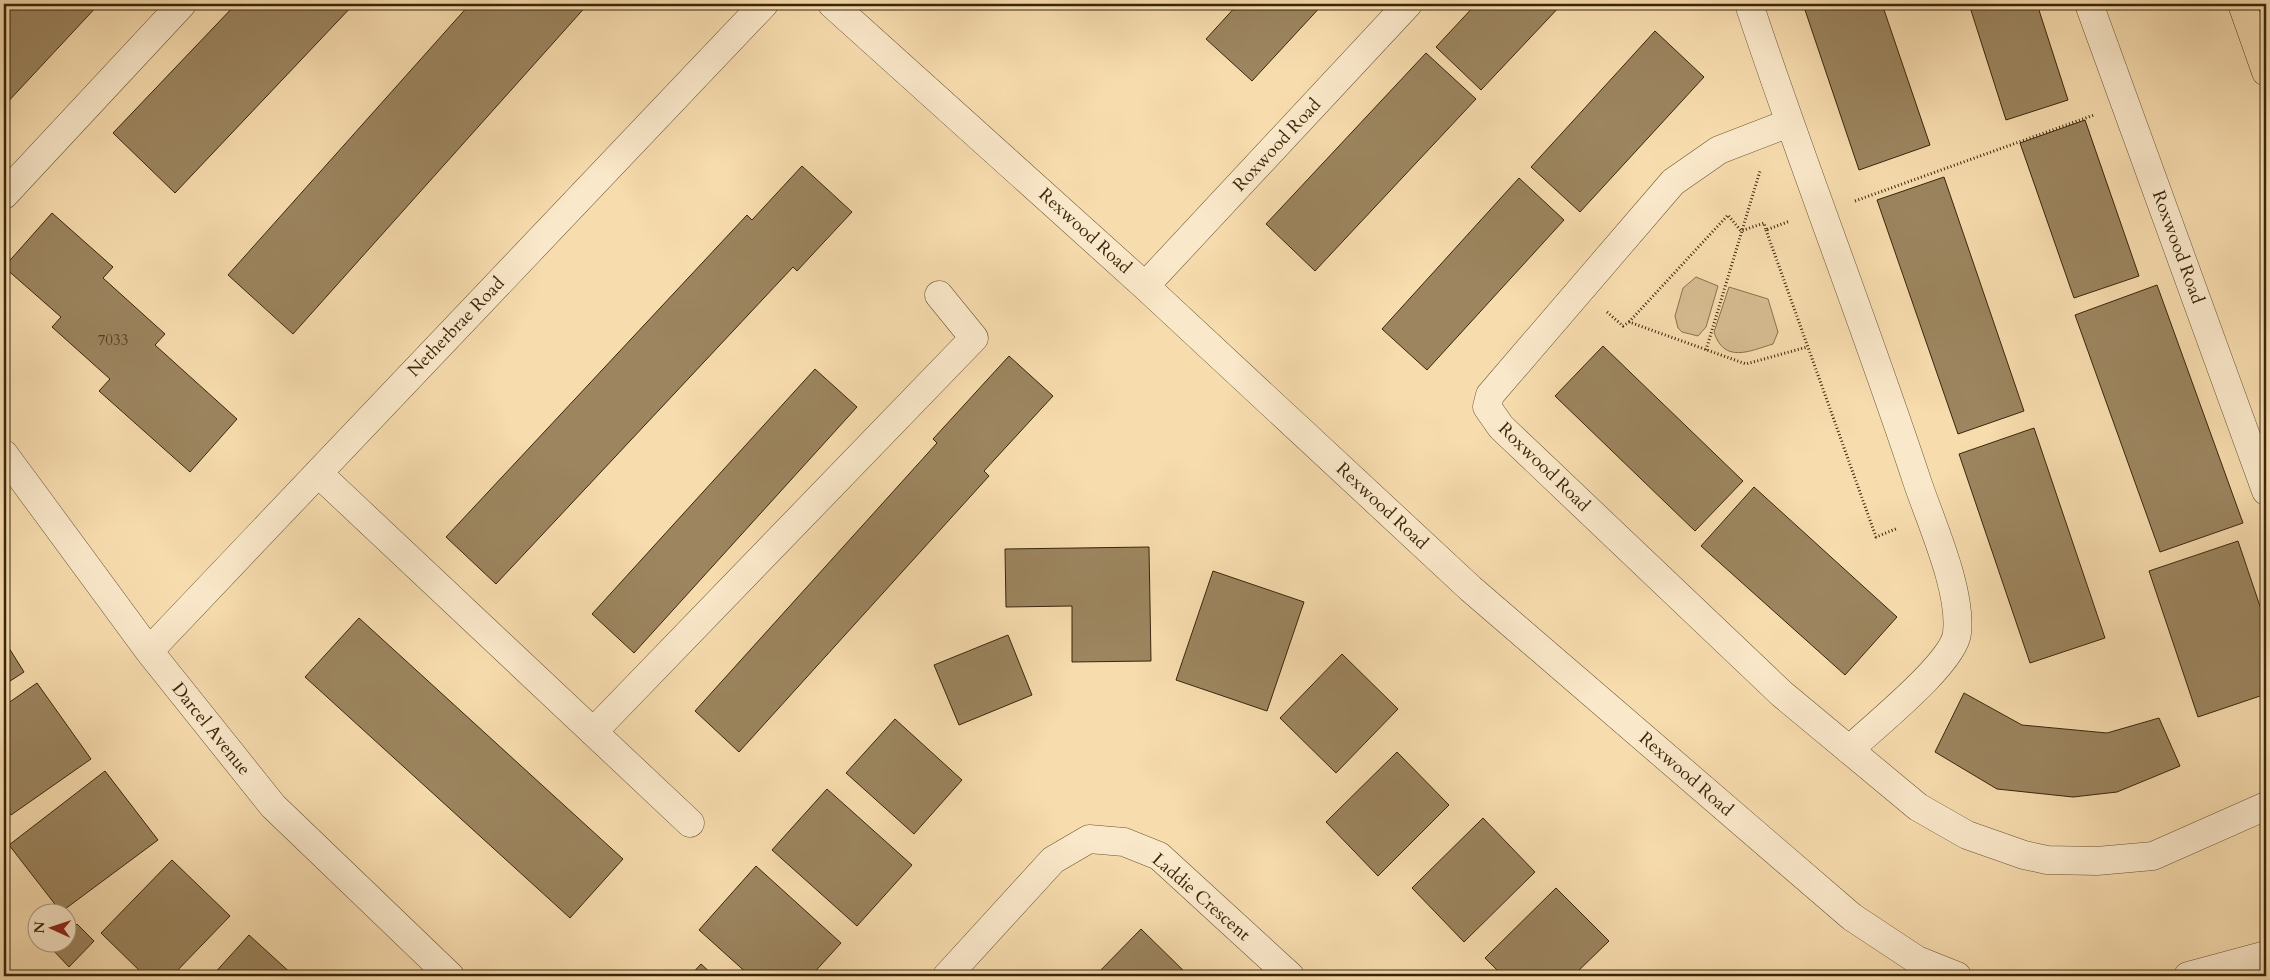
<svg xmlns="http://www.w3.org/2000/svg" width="2270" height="980" font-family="Cardo,serif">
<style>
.green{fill:#d7bd92;stroke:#88724e}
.building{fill:#9c855f;stroke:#39260a}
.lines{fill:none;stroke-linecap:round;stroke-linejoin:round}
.minor-casing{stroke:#685433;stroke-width:29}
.major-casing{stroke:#39260a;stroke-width:29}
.path{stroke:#39260a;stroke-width:3;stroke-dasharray:1 2.5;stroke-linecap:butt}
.minor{stroke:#fae8ca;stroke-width:28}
.major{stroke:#f7dcae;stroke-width:28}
.labels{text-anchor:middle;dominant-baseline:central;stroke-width:4;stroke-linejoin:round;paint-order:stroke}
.number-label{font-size:15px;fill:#523e1f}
.street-label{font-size:18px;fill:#39260a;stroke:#fae8ca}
</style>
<rect width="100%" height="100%" fill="#f7dcae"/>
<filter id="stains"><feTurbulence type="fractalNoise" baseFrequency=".004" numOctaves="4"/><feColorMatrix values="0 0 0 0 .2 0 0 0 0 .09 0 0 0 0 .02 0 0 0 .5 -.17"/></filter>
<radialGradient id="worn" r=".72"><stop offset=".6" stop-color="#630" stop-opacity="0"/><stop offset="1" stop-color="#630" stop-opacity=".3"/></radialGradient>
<path class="green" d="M1696 277 1718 286 1706 327 1698 336 1682 332 1678 328 1675 316 1683 288Z
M1729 287 1768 299 1778 332 1773 344C1750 351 1724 364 1714 332Z"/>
<path class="building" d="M4 4H99L4 106Z
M236 4H354L175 193 113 133Z
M470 4H588L293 334 228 275Z
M1238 4H1323L1252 81 1206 39Z
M1476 4H1562L1481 90 1436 47Z
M1803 4H1882L1930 145 1859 170Z
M1969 4H2037L2068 100 2006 120Z
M1655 31 1704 77 1580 212 1531 167Z
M1426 53 1476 99 1315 271 1266 224Z
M2085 120 2139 276 2074 298 2020 143Z
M802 166 852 212 797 271 793 267 496 584 446 537 747 215 752 220Z
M1944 177 2024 411 1958 434 1877 200Z
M1519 178 1564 220 1427 370 1382 329Z
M52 213 113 267 103 278 165 334 155 345 237 419 190 472 99 391 110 379 52 327 61 317 4 267Z
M2157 285 2243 523 2160 552 2075 315Z
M1603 346 1743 481 1695 531 1555 396Z
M1009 356 1053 396 984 471 989 476 739 752 695 711 937 443 933 439Z
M815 369 857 407 634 653 592 614Z
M2034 428 2105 638 2030 663 1959 454Z
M1754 487 1897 617 1845 675 1701 546Z
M2238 541 2266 624V694L2198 717 2149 571Z
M1149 547 1151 661 1072 662V606L1006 607 1005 549Z
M1213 571 1304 602 1267 711 1176 680Z
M359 618 623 859 570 918 305 677Z
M1008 635 1032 695 959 725 934 665Z
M4 640 24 672 4 685Z
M1342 654 1398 709 1336 773 1280 718Z
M37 683 91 759 11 815 4 805V706Z
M1964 693 2022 725 2107 733 2159 718 2180 766 2117 792 2073 797 1997 789 1935 752Z
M895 719 962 780 914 834 846 773Z
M1397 752 1449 805 1378 876 1326 822Z
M105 771 158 840 61 912 9 845Z
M827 789 912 865 857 926 772 850Z
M1483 818 1535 872 1464 942 1412 888Z
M172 860 230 916 172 976H145L101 933Z
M756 866 841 943 811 976H750L699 930Z
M1556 888 1609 941 1573 976H1503L1485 958Z
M77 924 94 941 69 967 52 949 59 942H68V934Z
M1141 929 1189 976H1095Z
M249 935 294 976H212Z
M701 964 714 976H690Z"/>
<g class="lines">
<g class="minor-casing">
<path id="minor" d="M832 4 1145 286 1471 589 1852 917 1917 960 1957 976
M1749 4C1802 164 1864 321 1917 481 1931 523 1962 590 1957 633 1954 663 1873 727 1849 750
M2089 4 2266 491
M1789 123 1719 150 1673 182 1490 395 1487 407 1501 427 1782 694 1918 807 1967 835 2024 855 2047 860 2097 861 2153 856 2266 806
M4 195 182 4
M1145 286 1408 4
M4 454 149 651 273 806 450 976
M318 473 690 823
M149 651 764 4
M593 732 974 338 939 295
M947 976 1053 860 1089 839 1124 842 1159 856 1290 976
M2188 976 2266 955"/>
</g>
<g class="major-casing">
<path id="major" d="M2242 4 2266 72"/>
</g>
<path class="path" d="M1855 201 2094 115
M1766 230 1876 537 1898 528
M1607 312 1623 326 1629 322 1746 364 1807 347
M1629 322 1728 215 1741 231 1764 223 1766 230 1790 221
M1706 350 1760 171"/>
<use href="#minor" class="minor"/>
<use href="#major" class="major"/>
</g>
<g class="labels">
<g class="number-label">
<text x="113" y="340">7033</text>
</g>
<g class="street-label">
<text transform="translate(1277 145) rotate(-47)">Roxwood Road</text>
<text transform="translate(1085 231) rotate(42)">Rexwood Road</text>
<text transform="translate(2178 247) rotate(70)">Roxwood Road</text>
<text transform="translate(456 327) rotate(-46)">Netherbrae Road</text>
<text transform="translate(1544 467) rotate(44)">Roxwood Road</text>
<text transform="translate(1382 506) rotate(43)">Rexwood Road</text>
<text transform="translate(211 729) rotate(51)">Darcel Avenue</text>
<text transform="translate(1686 774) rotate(41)">Rexwood Road</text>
<text transform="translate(1201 897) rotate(41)">Laddie Crescent</text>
</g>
</g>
<rect width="2270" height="980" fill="none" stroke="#f7dcae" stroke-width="20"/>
<rect x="5" y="5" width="2260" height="970" fill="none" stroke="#39260a" stroke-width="2.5"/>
<rect x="10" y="10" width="2250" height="960" fill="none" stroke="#39260a"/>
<g transform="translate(52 928) rotate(273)"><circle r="24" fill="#fae8ca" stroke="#ad9a7d"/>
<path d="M0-4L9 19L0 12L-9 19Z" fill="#8f2418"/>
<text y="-8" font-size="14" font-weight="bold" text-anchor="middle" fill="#39260a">N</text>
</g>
<rect width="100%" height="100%" filter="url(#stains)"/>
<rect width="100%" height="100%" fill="url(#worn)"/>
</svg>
